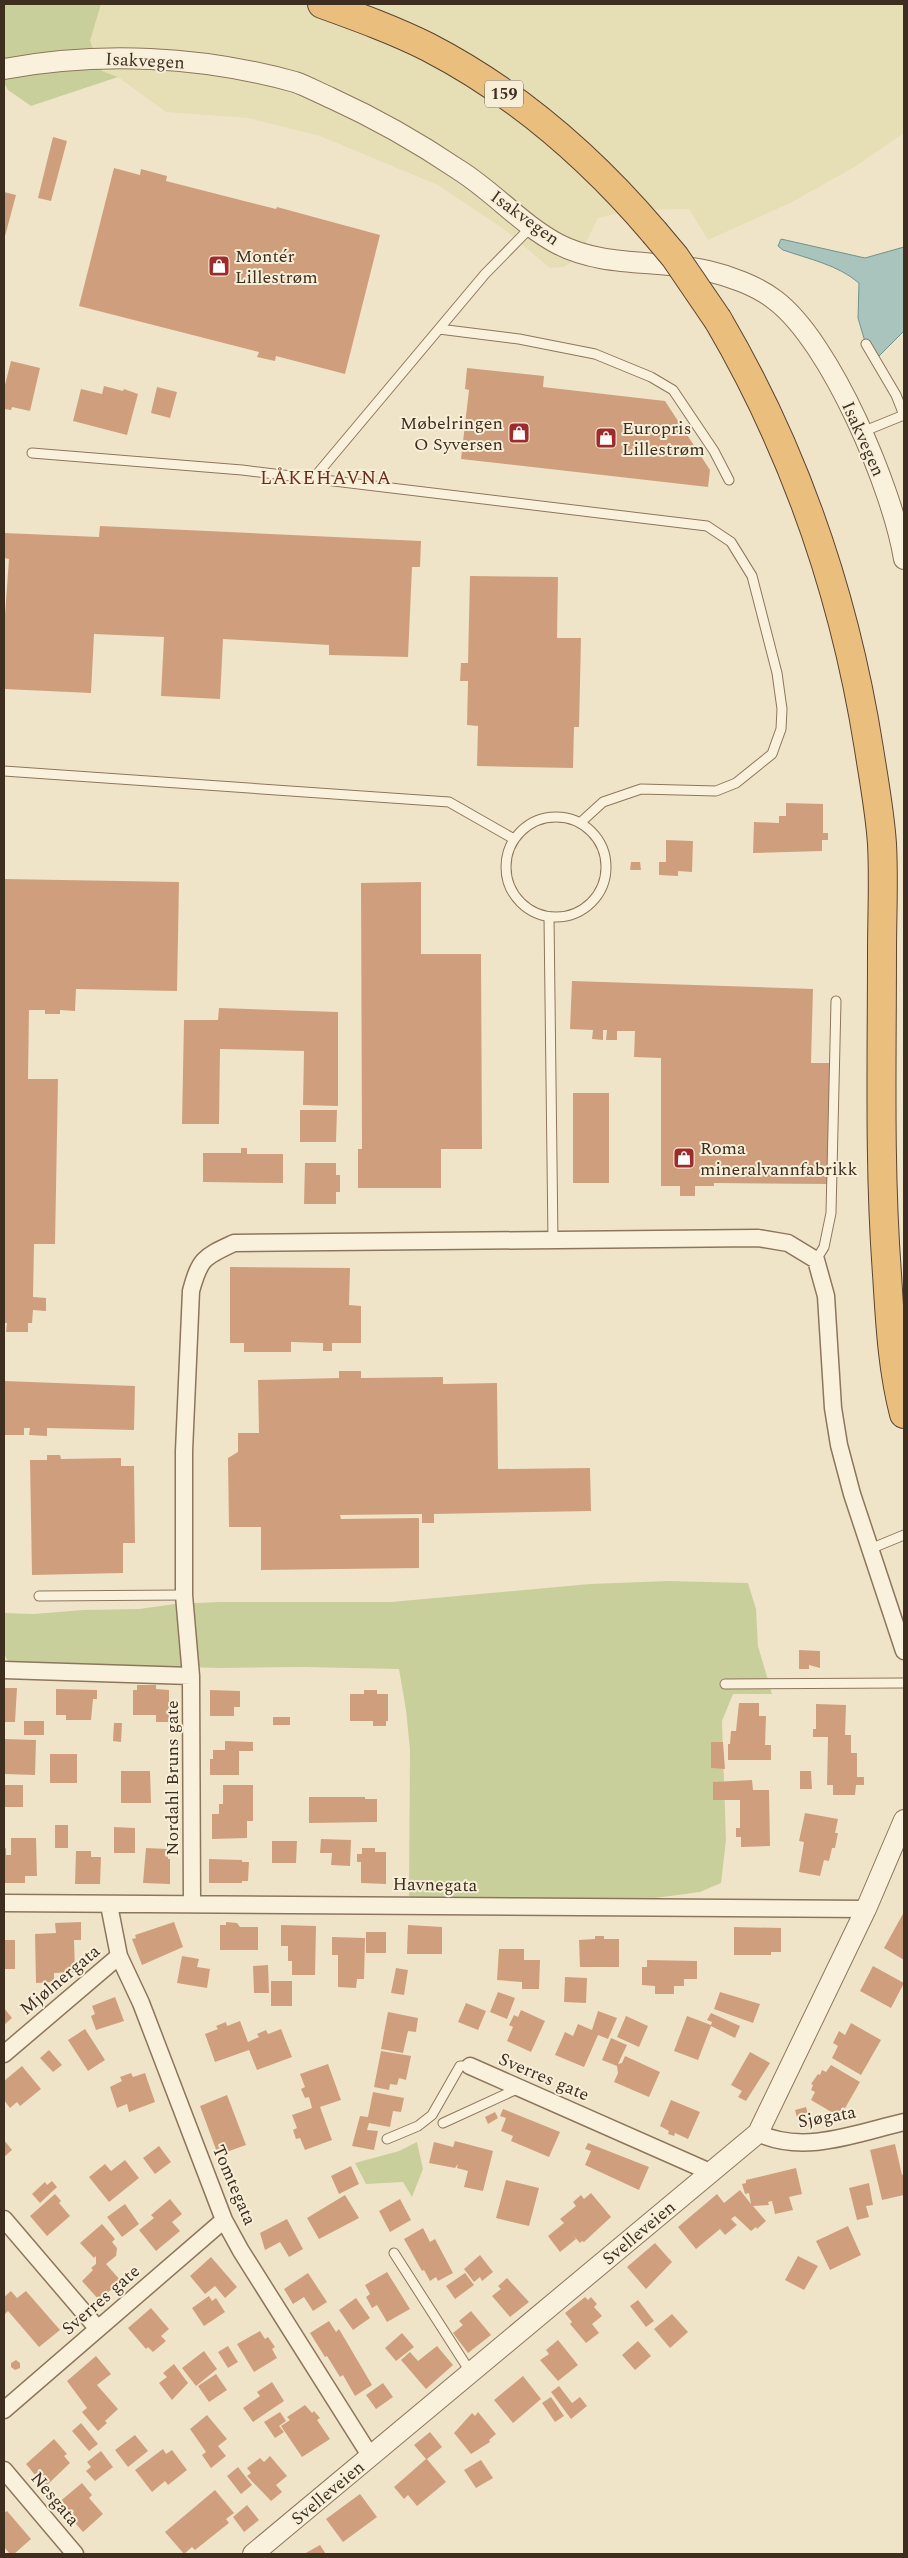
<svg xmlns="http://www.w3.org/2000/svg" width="908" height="2558" font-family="Spectral,serif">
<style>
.farmland{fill:#e6deb5}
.green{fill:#c9cf9b}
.water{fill:#a9c4bc;stroke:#6f938a}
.building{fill:#cf9f7d}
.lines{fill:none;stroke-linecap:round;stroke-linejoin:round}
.service-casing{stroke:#8d765c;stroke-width:11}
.minor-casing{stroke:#8d765c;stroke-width:19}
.tertiary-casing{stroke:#8d765c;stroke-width:22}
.trunk-casing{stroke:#5b4430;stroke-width:30}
.service{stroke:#faf1dc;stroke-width:9}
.minor{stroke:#faf1dc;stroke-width:16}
.tertiary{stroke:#faf1dc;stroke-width:20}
.trunk{stroke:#eabe7c;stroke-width:28}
.trunk-bridge-casing{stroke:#5b4430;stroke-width:30;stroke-linecap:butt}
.trunk-bridge{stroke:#eabe7c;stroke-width:28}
.labels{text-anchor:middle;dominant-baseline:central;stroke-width:4;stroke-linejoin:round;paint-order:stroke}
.shield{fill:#f7eed8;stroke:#756857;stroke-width:1}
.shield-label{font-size:16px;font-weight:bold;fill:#3d2e20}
.street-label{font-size:18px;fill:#3d2e20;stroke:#f7eed8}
.poi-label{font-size:18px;fill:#3d2e20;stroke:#f7eed8;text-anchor:start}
.neighbourhood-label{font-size:19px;letter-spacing:1px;fill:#6b2e1e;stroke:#f7eed8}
</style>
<rect width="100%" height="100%" fill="#f0e4c8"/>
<path class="farmland" d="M101 4H904V133L856 166 792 202 708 240 689 209 632 210 598 218 579 257 564 267 550 268 505 230 438 185 320 136 248 118 166 112 118 77 102 71 90 41Z"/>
<path class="green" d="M4 4H101L90 41 102 71 118 77 31 106 8 90 4 83Z
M668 1581 748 1583 756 1609 758 1646 772 1694H733L722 1721 726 1840 721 1883 700 1892 618 1903 425 1906 409 1896 410 1750 406 1710 399 1669 303 1667 221 1668 9 1663 4 1654V1613L34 1614 83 1610 139 1609 175 1604 219 1602H391L590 1584Z
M417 2142 423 2169 412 2197 403 2182 366 2184 355 2163 399 2151Z"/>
<path class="water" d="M781 239 865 258 904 247V331L877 358 869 355 858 318 859 283C838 265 809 259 783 250L778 246Z"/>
<path class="building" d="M53 137 67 141 51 201 38 198Z
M114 168 140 175 141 169 167 176 166 181 276 209 277 207 380 235 345 374 276 356 275 361 257 357 259 352 79 306Z
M4 192 16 195 4 240Z
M11 361 40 368 30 411 12 407 11 410 4 409V389Z
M467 368 544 376 543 387 665 401 710 470 708 487 461 459 469 390 465 389Z
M104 386 123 391 124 389 138 394 127 435 73 421 81 389 102 394Z
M157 387 177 392 170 418 151 413Z
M100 526 421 541 420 567H412L408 657 329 655V645L223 639 220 699 161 696 164 637 94 634 91 693 4 689V629L9 559 4 558V533L99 537Z
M470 576 558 577 557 638H581L579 727H574L573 768 477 766 478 726 467 725 468 681H460L461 663H468Z
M786 803 823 804V833H828V840H822V851L753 853 754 822 779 823V816H786Z
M666 840 693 841 692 872 678 871V876L659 875V862H666Z
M631 862H640L641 870H630Z
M4 879 179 882 177 991 76 989 75 1011 60 1010V1014H45V1010H29L28 1079H58L55 1244H34L33 1297 46 1298V1311L33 1310 32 1323H28V1332H6L7 1323H4Z
M421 882V954H481L482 1149H441V1188H358V1149H362L361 883Z
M572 981 813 989 811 1063H830L829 1184 714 1183V1186H695V1196H680V1186H661V1058L634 1057 635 1031H617V1040H606L607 1030H603V1040L592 1039 593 1030 570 1029Z
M219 1008 338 1012V1106L303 1105 304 1051 220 1049 219 1124H182L184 1020H218Z
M573 1093H609V1183H573Z
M300 1110H337L336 1142H300Z
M241 1148H247V1154H283V1183L203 1182V1153H241Z
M305 1163H336V1175H340V1192H336V1204H304Z
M230 1267 350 1268 349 1305 361 1306V1343H332V1351H323V1343L291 1342V1352H244V1343H230Z
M339 1371H361V1378L443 1377V1384L497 1383 498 1469 590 1468 591 1511 434 1514V1523H422V1514L340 1515 341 1519 419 1518V1568L261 1570V1527H229L228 1458 238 1452V1433H259L258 1380 339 1378Z
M4 1381 135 1386 134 1430 47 1428V1436L29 1435 30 1428H24V1435H4Z
M47 1455H60L61 1459 121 1458V1466H134L135 1543H123V1573L32 1575 30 1460H47Z
M799 1650 820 1651V1668L809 1665V1669H799Z
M137 1685H156V1689L169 1690V1722H156V1715H133V1690H137Z
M4 1688H17L15 1722H4Z
M56 1689 97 1690V1699H93L91 1720H66V1715H56Z
M210 1690 240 1691V1707H234V1716H210Z
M364 1690H377V1694H388V1721H386V1726H373V1721H350V1694H364Z
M739 1703H759V1716H766L765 1745H771V1760H728V1744H730L731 1731H736Z
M816 1704 846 1705 845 1735H851V1753H857V1777H864V1785H856L855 1795H833V1785H827L828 1737H813V1729H816Z
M273 1717H290V1725H273Z
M24 1721H44V1735H24Z
M114 1723H122L121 1742 113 1741Z
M5 1739 36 1740 35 1775 4 1774Z
M225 1741 253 1742V1751H239V1775H210V1759H213V1750H225Z
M711 1742H723L725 1769 711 1768Z
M50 1754H77V1783H50Z
M121 1771H150L151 1803H121Z
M800 1771H811L812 1789H800Z
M752 1780 753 1790H769L770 1846 741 1847V1837H736V1828H740V1800H713V1782Z
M4 1785H23V1807H4Z
M223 1785H253V1821H247V1838L212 1839V1814H219V1804H223Z
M309 1797H365V1799H377V1822L309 1823Z
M805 1813 838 1819 835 1833H838L835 1848H832L829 1861 824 1860 820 1876 799 1872 804 1842 799 1841Z
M55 1825H68V1848H55Z
M114 1827 135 1828V1853H114Z
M11 1838H36L37 1876H25V1883H4V1849L6 1848V1855H11Z
M321 1839 351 1840 350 1866 331 1865 332 1853H320Z
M272 1841H297L296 1863H272Z
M146 1848 168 1849V1859H170V1884L143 1883Z
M362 1848H375V1852H386V1884L361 1883V1862H357V1854H362Z
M76 1851H91V1857H101L100 1884H75Z
M209 1859 242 1860V1862H249L248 1881H242V1883H209Z
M904 1912V1960L884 1948Z
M81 1922V1940H74L75 1972 54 1973V1982L36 1983 35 1934 56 1933 55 1923Z
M174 1922 183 1947 142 1965 132 1939 136 1938 135 1935Z
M226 1922 237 1923 240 1927H258V1950H220V1925H226Z
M281 1925 316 1926 315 1975H292V1961H288V1946H281Z
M408 1925 442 1927V1954H407Z
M734 1927 781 1928V1952H771V1955H734Z
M366 1932H386V1953H366Z
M595 1936H604V1939H619V1967H580L579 1940 595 1939Z
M332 1937 365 1938 364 1979H357L356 1988 338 1987V1955H332Z
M4 1940H15V1969H4Z
M499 1949H524V1960H540L539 1989H522V1982L497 1980Z
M182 1956 199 1959 197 1967 210 1969 207 1988 177 1983Z
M647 1960 697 1961V1979H684V1986H674V1994H655V1986L642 1985V1967H647Z
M268 1965 269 1993H254L253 1966Z
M873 1966 904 1983 891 2008 860 1991Z
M396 1968 408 1970 404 1995 391 1993Z
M565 1977 587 1978 586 2003 564 2002Z
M271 1981H292V2006H271Z
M498 1992 515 1998 507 2019 490 2012Z
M720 1992 760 2004 753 2023 714 2009Z
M115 1997 124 2021 96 2030 91 2016 95 2014 92 2006Z
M466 2003 486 2011 478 2030 458 2022Z
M4 2008 12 2018 4 2025Z
M521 2010 545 2021 531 2052 507 2041 513 2027 509 2025 514 2015 518 2017Z
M598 2011 617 2018 608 2039 598 2035 584 2067 555 2055 565 2032 573 2036 578 2024 592 2030Z
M388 2012 418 2018 416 2032 408 2031 403 2053 381 2049Z
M711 2013 740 2026 735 2038 711 2026 698 2060 674 2051 687 2016 711 2025 712 2022 707 2020Z
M626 2016 648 2026 639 2047 617 2037Z
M240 2021 248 2042 259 2037 257 2034 266 2030 268 2034 281 2029 292 2057 257 2070 249 2050 215 2062 205 2034 218 2029 216 2026 226 2022 227 2026Z
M851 2023 881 2040 861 2075 832 2058 838 2046 833 2043 839 2031 845 2035Z
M85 2029 105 2060 88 2071 68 2040Z
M611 2038 627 2045 618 2064 622 2063 625 2056 660 2072 649 2097 614 2082 618 2073 617 2066 602 2060Z
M49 2050 62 2065 53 2072 40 2058Z
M381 2051 411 2056 406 2080 399 2078 397 2085 390 2084 389 2090 374 2087Z
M750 2052 770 2063 746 2101 738 2097 742 2091 731 2085Z
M328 2064 341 2100 320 2107 332 2140 305 2150 300 2138 296 2139 293 2130 297 2128 292 2115 312 2108 309 2097 305 2098 301 2089 305 2087 300 2074Z
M831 2065 860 2082 840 2117 811 2100 815 2092 811 2090 813 2085 811 2084 818 2074 820 2075 822 2070 826 2072Z
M22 2066 41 2089 20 2106 17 2102 10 2108 4 2100V2081Z
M131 2073 133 2077 145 2073 155 2102 129 2112 127 2104 117 2108 110 2087 122 2081 120 2077Z
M373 2092 404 2098 401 2112 393 2111 390 2127 369 2123 367 2130 378 2131 374 2150 352 2146 360 2116 368 2117Z
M227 2095 246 2145 218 2155 200 2106Z
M671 2100 700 2112 688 2139 675 2133 674 2136 668 2134 669 2131 660 2126Z
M806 2107 811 2126 800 2129 795 2110Z
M503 2109 560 2132 549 2157 511 2141 513 2136 501 2131 506 2118 500 2116Z
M495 2112 498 2118 488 2124 485 2117Z
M4 2140 12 2150 4 2157Z
M455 2141 493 2151 483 2191 464 2187 468 2171 457 2168 458 2164 455 2168 429 2163 434 2142 453 2147Z
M588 2143 649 2167 639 2190 585 2165 591 2151 585 2149Z
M895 2144 902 2175 904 2174V2195L882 2200 870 2150Z
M159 2146 171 2162 155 2174 143 2158Z
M125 2160 139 2178 109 2202 89 2177 105 2164 111 2171Z
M351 2166 359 2184 339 2194 331 2176Z
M796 2168 802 2194 789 2197 793 2210 775 2214 772 2201 768 2202 769 2205 753 2206 766 2221 757 2229 756 2227 751 2231 735 2216 731 2219 737 2225 725 2235 720 2229 696 2249 678 2227 717 2194 724 2203 740 2190 751 2204 749 2193 745 2194 742 2184 746 2183V2180Z
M506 2180 539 2188 529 2226 496 2218Z
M52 2181 57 2187 40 2203 32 2194 45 2182 47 2185Z
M869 2183 873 2205 866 2206 869 2217 857 2220 849 2188Z
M591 2193 611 2217 584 2242 582 2241 580 2243 572 2234 576 2239 560 2252 548 2236 564 2223 560 2219 576 2206 573 2202 581 2195 584 2199Z
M55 2194 61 2201 59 2203 70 2216 47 2236 30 2216Z
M345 2195 359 2218 319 2239 307 2218Z
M170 2199 182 2214 172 2222 180 2231 156 2251 139 2230 154 2218 151 2215Z
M400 2199 411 2220 390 2232 379 2211Z
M125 2204 139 2224 122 2237 107 2217Z
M287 2219 303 2249 289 2257 280 2242 265 2250 260 2233Z
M102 2224 115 2239 112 2242 117 2248 116 2256 106 2264 121 2281 99 2300 82 2281 93 2270 91 2268 96 2264V2256L94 2258 80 2243Z
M848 2226 861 2255 830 2270 816 2241Z
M423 2228 430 2242 435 2239 453 2273 438 2281 436 2277 430 2281 424 2270 422 2271 404 2239Z
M655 2243 672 2262 646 2289 627 2267Z
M480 2255 493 2272 482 2281 480 2277 474 2282 464 2269Z
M798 2256 818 2266 804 2290 785 2280Z
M211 2257 237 2287 225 2298 215 2286 205 2294 190 2276Z
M387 2272 410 2309 387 2322 377 2305 372 2308 366 2297 370 2294 365 2285Z
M308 2273 327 2302 313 2311 304 2297 293 2304 284 2289Z
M465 2273 474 2285 455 2299 446 2286Z
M507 2278 529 2302 510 2317 492 2296 501 2289 498 2286Z
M11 2291 17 2298 26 2291 60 2330 39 2347 8 2311 4 2315V2297Z
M209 2296 212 2301 216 2298 225 2312 204 2326 192 2308Z
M585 2297 588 2300 591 2297 597 2304 594 2307 602 2316 592 2324 599 2333 586 2343 570 2324 572 2322 565 2313Z
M356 2298 370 2318 353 2330 339 2310Z
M638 2300 654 2321 646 2327 630 2306Z
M151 2308 169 2329 161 2336 166 2341 153 2352 148 2347 146 2349 128 2328Z
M471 2311 491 2335 468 2353 453 2333 463 2325 459 2321Z
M672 2314 688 2332 670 2348 654 2329Z
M329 2321 336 2332 339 2329 372 2385 355 2396 343 2375 340 2377 327 2356 325 2357 310 2333Z
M260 2331 265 2339 268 2337 275 2347 272 2349 277 2358 254 2372 237 2344Z
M402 2333 414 2347 396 2361 385 2348Z
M558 2340 578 2365 558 2381 540 2360 549 2354 546 2350Z
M638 2341 651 2356 635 2370 622 2355Z
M228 2346 238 2362 228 2368 218 2352Z
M437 2346 453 2365 426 2389 401 2360 410 2352 418 2361Z
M204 2351 217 2369 196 2386 182 2368Z
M96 2356 111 2374 97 2385 118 2409 105 2421 107 2423 98 2431 82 2412 87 2408 67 2381Z
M16 2360 20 2363V2368L15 2370 11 2367V2363Z
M174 2364 188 2383 172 2400 159 2383 167 2377 163 2373Z
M216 2374 227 2390 209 2402 198 2386Z
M523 2376 541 2399 513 2423 494 2400Z
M272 2382 284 2401 253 2422 243 2408 260 2396 257 2392Z
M383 2383 393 2397 376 2409 366 2395Z
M559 2386 572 2403 580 2397 587 2406 571 2419 551 2392Z
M551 2397 564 2416 555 2422 542 2403Z
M305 2405 312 2413 314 2411 320 2418 317 2420 330 2439 302 2457 281 2426 290 2420 287 2417Z
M280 2412 286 2421 279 2426 284 2432 275 2438 264 2422Z
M478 2412 496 2434 489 2440 490 2442 471 2454 454 2433 472 2413 475 2416Z
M207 2415 227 2439 218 2446 226 2456 211 2468 202 2455 206 2452 190 2429Z
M81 2423 98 2444 89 2451 72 2431Z
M430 2432 442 2447 427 2459 446 2482 417 2506 408 2495 404 2499 394 2487 426 2459 414 2445Z
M135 2435 148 2451 128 2467 115 2450Z
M54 2439 67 2454 64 2456 70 2463 45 2487 26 2464Z
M163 2449 166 2454 172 2450 187 2470 168 2485 165 2481 152 2492 135 2470Z
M101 2451 113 2467 95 2481 86 2471 91 2467 87 2462Z
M270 2456 287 2476 276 2485 282 2492 271 2501 247 2476 251 2473 247 2468 260 2458 264 2462Z
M481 2460 493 2478 476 2488 464 2470Z
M238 2467 252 2485 241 2494 227 2476Z
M82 2483 92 2495 89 2498 103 2514 83 2532 58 2503Z
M215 2490 234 2513 226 2519 229 2523 195 2550 192 2547 184 2554 165 2532Z
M360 2494 377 2517 343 2542 326 2519Z
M247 2505 259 2520 244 2532 233 2517Z
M7 2511 31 2539 14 2554H10L4 2547V2513Z
M320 2545 326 2554H304Z"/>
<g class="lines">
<g class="service-casing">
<path id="service" d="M439 329 519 339 595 354 651 377 673 390 714 451 729 480
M866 344 896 395 904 415
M862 432 904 415
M32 453 242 470 707 526 731 542 752 576 777 673 782 709 781 729 772 754 736 783 716 791 641 789 603 802 580 823
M313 479 485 274 531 227
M4 771 449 802 514 839
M506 867a50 50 0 1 1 100 0a50 50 0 1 1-100 0Z
M549 917 553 1241
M816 1260 824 1247 831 1213 836 1001
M870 1549 904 1535
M39 1596 184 1595
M725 1684 904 1683
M443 2123 517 2089
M387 2139 418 2126 432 2115 460 2066H470
M394 2253 471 2373"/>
</g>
<g class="minor-casing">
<path id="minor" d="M4 1670 191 1676
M4 1903 866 1909
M192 1903 191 1676 184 1595V1451L191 1291C200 1258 204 1257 234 1243L758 1238 788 1243 816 1260 826 1296 833 1408 839 1445 852 1494 904 1651
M109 1905 119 1956 141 2003 224 2220 241 2251 371 2457
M4 2054 119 1956
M470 2066 710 2172
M758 2133C804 2155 857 2133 904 2122
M4 2219 98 2329
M4 2410 224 2220
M4 2470 75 2554"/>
</g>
<g class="tertiary-casing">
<path id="tertiary" d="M4 69C100 51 201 56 295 82 307 86 319 93 331 98 375 118 419 143 459 170 494 192 522 225 558 244 604 268 659 259 708 271 730 276 757 286 775 300 831 342 893 490 904 559
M253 2554 758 2133 866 1909 904 1820"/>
</g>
<g class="trunk-casing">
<path id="trunk" d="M322 4C358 17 394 30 428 47 515 92 591 158 654 232
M718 320C796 453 845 597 869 749 874 781 880 813 882 844 884 880 882 916 882 952 882 1059 879 1167 887 1274 890 1321 892 1368 904 1414"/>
</g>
<use href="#service" class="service"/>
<use href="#minor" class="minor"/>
<use href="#tertiary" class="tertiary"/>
<use href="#trunk" class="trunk"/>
<g class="trunk-bridge-casing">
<path id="trunk-bridge" d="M654 232 675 257 718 320"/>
</g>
<use href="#trunk-bridge" class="trunk-bridge"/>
</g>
<defs>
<g id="shop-square" transform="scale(1.125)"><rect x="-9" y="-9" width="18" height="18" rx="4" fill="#9e2a2b" stroke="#f7eed8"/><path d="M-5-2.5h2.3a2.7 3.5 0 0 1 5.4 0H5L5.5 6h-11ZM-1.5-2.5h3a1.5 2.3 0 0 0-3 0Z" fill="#fff"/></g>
</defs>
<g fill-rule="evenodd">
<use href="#shop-square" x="219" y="266"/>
<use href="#shop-square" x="519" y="433"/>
<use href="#shop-square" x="606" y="438"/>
<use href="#shop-square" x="684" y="1158"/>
</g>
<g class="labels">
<rect class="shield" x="485" y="80.5" width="38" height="27" rx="4"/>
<g class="shield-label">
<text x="504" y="94">159</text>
</g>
<g class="street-label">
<text transform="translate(145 61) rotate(3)">Isakvegen</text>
<text transform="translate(525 218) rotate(36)">Isakvegen</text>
<text transform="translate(863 439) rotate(66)">Isakvegen</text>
<text transform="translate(172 1778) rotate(-90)">Nordahl Bruns gate</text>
<text transform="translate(435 1885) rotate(1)">Havnegata</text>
<text transform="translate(60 1980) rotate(-40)">Mjølnergata</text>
<text transform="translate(544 2077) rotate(23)">Sverres gate</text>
<text transform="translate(827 2117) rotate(-10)">Sjøgata</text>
<text transform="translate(234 2185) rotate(67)">Tomtegata</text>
<text transform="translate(639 2233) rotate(-40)">Svelleveien</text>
<text transform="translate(101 2300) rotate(-41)">Sverres gate</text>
<text transform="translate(328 2493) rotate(-40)">Svelleveien</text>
<text transform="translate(55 2499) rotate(50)">Nesgata</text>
</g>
<g class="poi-label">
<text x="235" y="256">Montér<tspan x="235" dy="21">Lillestrøm</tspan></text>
<text x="503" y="423" text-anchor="end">Møbelringen<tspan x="503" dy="21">O Syversen</tspan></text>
<text x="622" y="428">Europris<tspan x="622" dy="21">Lillestrøm</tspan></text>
<text x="700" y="1148">Roma<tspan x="700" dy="21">mineralvannfabrikk</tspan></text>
</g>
<g class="neighbourhood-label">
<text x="326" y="478">LÅKEHAVNA</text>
</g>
</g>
<rect width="908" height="2558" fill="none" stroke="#3d2e20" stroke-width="10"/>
</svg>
